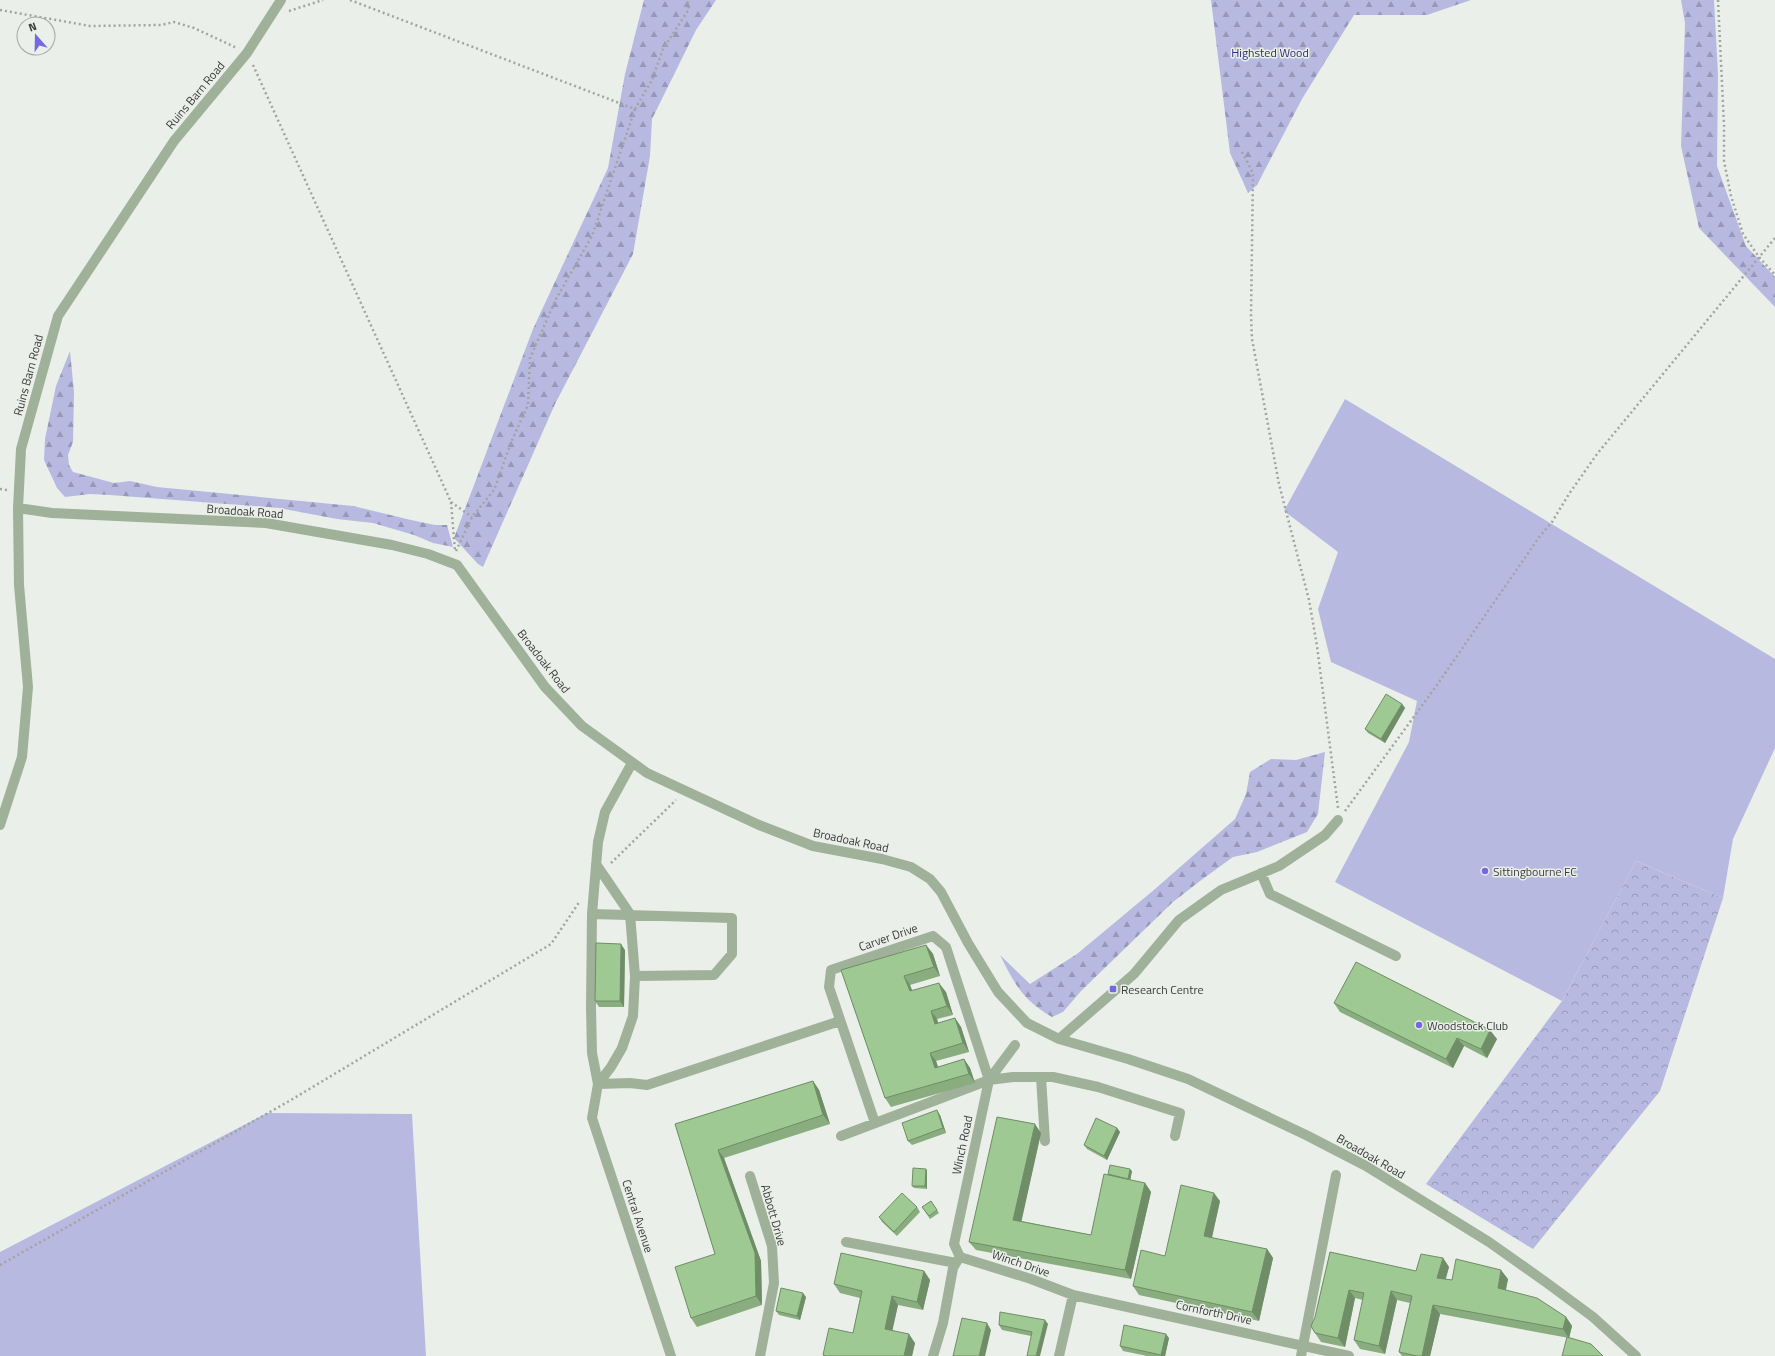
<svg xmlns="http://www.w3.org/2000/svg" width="1775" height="1356" font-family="'Titillium Web',sans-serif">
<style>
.grass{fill:#b8b9e1}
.forest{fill:url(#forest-firs)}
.park{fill:url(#park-crowns)}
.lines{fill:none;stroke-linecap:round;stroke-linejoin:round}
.path{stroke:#a1a4a0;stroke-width:2.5;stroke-dasharray:2 3;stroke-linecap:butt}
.minor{stroke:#9fb199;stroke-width:10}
.wall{fill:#89ad7e}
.shaded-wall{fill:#6f8d66}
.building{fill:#9fc992;stroke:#6f8d66}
.poi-dot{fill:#7468e2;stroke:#eaefe9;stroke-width:1.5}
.labels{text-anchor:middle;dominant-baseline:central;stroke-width:3;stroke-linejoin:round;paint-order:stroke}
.park-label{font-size:12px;fill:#322a70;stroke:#eaefe9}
.street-label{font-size:12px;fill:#393b39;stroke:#eaefe9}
.poi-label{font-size:12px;fill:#393b39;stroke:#eaefe9;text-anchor:start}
</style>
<defs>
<pattern id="forest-firs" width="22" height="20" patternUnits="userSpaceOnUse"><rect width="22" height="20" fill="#b8b9e1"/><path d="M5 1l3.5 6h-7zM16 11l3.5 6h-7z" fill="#9798b7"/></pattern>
<pattern id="park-crowns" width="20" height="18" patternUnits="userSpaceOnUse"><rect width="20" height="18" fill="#b8b9e1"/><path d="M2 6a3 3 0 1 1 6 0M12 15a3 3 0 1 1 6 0" fill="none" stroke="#9798b7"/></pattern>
</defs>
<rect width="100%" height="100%" fill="#eaefe9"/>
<path class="grass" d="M1345 399 1775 659V748L1733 839 1723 898 1636 861 1562 1001 1335 882 1409 742 1417 701 1331 662 1318 609 1338 552 1284 511Z
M267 1113 412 1114 426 1356H0V1252Z"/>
<path class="forest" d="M644 0H716L696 30 652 119 650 156 633 254 555 404 483 567 478 564 454 538 533 329 608 168 625 74Z
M1211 0H1471L1427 15H1354L1302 99 1257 185 1248 193 1230 153Z
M1681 0H1714L1718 74 1717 166 1746 246 1775 277V307L1699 228 1681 146 1685 23Z
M70 351 74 392 73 442 68 455 69 465 73 472 114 483 130 481 157 487 353 506 411 520 435 525H447L453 547 433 543 414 535 373 523 337 519 279 508 110 495 90 494 65 497 57 488 44 460 45 439 56 386Z
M1325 752 1318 814 1307 832 1257 852 1233 857 1200 881 1173 902 1081 991 1063 1012 1052 1017C1023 1000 1015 985 1000 955L1030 984 1077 954 1155 889 1235 819 1246 794 1250 772 1271 759 1296 760Z"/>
<path class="park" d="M1636 861 1723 898 1660 1091 1533 1249 1426 1184 1562 1001Z"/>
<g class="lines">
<path class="path" d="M350 0 635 109 652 80 663 49 689 9 687 0
M1718 0 1724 125V161L1731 196 1743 234 1759 257 1775 275
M0 10 90 26 161 25 174 22 194 28 237 48
M289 11 323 0
M253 65 451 502 455 551
M1242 152 1253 173 1251 315 1252 339 1279 484 1309 600 1317 646 1338 808
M0 489 7 490
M451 502 472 517
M456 551 472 517 494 490 512 440 528 405 530 358 556 299 592 236 635 109
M1345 811 1432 692 1540 536 1552 522 1569 494 1597 454 1775 238
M611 863 676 800
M0 1265 291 1100 551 944 580 901"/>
<path class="minor" d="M18 508 52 513 266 523 392 545 428 554 457 565 545 687 582 726 647 773 759 825 813 846 882 859 911 867 930 879 941 892 968 943 998 992 1027 1023 1059 1039 1128 1059 1188 1079 1306 1135 1366 1166 1489 1242 1547 1283 1593 1317 1636 1356
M632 763 605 812 598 842 592 914 591 1008 592 1053 598 1084 592 1118 671 1356
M0 825 22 757 28 687 19 585 18 508 21 449 58 316 174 141 247 53 281 0
M596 864 630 914 635 976 633 1016 622 1048 611 1067 598 1084
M1261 873 1270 894 1396 956
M592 914 732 918V954L714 975 635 976
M1059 1039 1134 974 1179 920 1221 890 1279 866 1325 835 1338 820
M1041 1077 1045 1141
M598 1084 630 1083 647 1085 840 1021
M875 1123 829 987 831 970 933 936 946 947 989 1080
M841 1136 989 1080 1013 1077H1053L1098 1087 1180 1113 1175 1136
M750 1176 772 1246 774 1283 760 1356
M846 1242 956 1263
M960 1257 1031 1279 1073 1295 1349 1356
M960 1257 954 1244 989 1080 1015 1045
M933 1356 943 1323 953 1268 959 1258
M1059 1356 1073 1295
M1301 1356 1336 1175"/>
</g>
<path class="wall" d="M1402 704 1405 708 1385 743 1368 733 1365 729Z
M926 945 933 954 940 976 910 985 912 991 946 992 953 1015 937 1019 938 1023 955 1018 961 1027 969 1052 936 1061 938 1067 964 1059 970 1068 975 1083 891 1107 885 1098 841 970Z
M625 950 624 1007H599L595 1001Z
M1334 1003 1497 1039 1487 1058 1464 1046 1453 1068 1340 1012Z
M813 1081 819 1090 830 1124 724 1158 761 1261 762 1305 697 1327 691 1318 715 1254 675 1124Z
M940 1115 946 1133 912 1145 908 1141Z
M1117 1128 1120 1132 1107 1160 1087 1149 1084 1145Z
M1041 1133 1021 1221 1091 1235 1109 1175 1108 1174 1132 1171 1130 1180 1145 1183 1151 1192 1131 1279 976 1250 969 1242Z
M926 1169 927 1171V1189L914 1188 912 1186Z
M931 1201 939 1213 930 1219 922 1207Z
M1220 1201 1212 1238 1267 1249 1273 1258 1259 1321 1139 1295 1133 1286 1165 1256Z
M917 1207 920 1212 897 1236 882 1222 879 1217Z
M1330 1252 1416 1271 1443 1258 1449 1267 1446 1279 1452 1280 1508 1279 1506 1290 1566 1317 1572 1326 1569 1338 1440 1314 1430 1356H1402L1399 1352 1410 1303 1397 1300 1385 1354 1360 1349 1354 1340 1363 1300 1355 1298 1345 1347 1321 1342 1315 1333V1317Z
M924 1271 930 1280 923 1310 898 1305 892 1330 915 1343 912 1356H824L823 1355 853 1333 860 1298 840 1293 834 1284Z
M806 1297 800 1320 779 1315 776 1311Z
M1048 1324 1031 1336 1002 1330 999 1325Z
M1169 1338 1165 1356H1147L1123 1351 1120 1346Z"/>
<path class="shaded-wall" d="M1402 704 1405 708 1385 743 1381 739Z
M621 944 625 950 624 1007 620 1001Z
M926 945 933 954 940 976 934 967Z
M904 976 910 985 916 1000 910 991Z
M939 983 946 992 953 1015 947 1006Z
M931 1011 937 1019 941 1033 935 1024Z
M955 1018 961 1027 969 1052 963 1043Z
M1490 1030 1497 1039 1487 1058 1481 1049Z
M1457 1038 1464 1046 1453 1068 1446 1059Z
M930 1053 936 1061 941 1076 935 1068Z
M964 1059 970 1068 975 1083 969 1074Z
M813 1081 819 1090 830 1124 823 1115Z
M937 1110 940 1115 946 1133 943 1128Z
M1035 1124 1041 1133 1020 1228 1013 1220Z
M1117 1128 1120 1132 1107 1160 1104 1156Z
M718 1150 724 1158 761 1261 762 1305 756 1296Z
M926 1169 927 1171V1189L925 1186Z
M1130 1169 1132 1171 1130 1181 1128 1179Z
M1145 1183 1151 1192 1131 1279 1125 1270Z
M1214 1193 1220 1201 1210 1245 1204 1236Z
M1267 1249 1273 1258 1259 1321 1252 1312Z
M1443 1258 1449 1267 1443 1286 1437 1278Z
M1501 1270 1508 1279 1504 1297 1498 1288Z
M924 1271 930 1280 923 1310 917 1302Z
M1349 1290 1355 1298 1345 1347 1338 1338Z
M1391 1291 1397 1300 1385 1354 1379 1346Z
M803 1293 806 1297 800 1320 797 1316Z
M892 1296 898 1305 891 1337 885 1329Z
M1433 1305 1440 1314 1430 1356H1422Z
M1566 1317 1572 1326 1569 1338 1563 1329Z
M1045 1320 1048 1324 1040 1356H1036Z
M987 1323 991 1330 985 1356H979Z
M909 1334 915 1343 912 1356H904Z
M1166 1334 1169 1338 1165 1356H1161V1355Z"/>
<path class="building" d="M1386 694 1402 704 1381 739 1365 729Z
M596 943 621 944 620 1001H595Z
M926 945 934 967 904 976 910 991 939 983 947 1006 931 1011 935 1024 955 1018 963 1043 930 1053 935 1068 964 1059 969 1074 885 1098 841 970Z
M1356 962 1490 1030 1481 1049 1457 1038 1446 1059 1334 1003Z
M813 1081 823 1115 718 1150 755 1253 756 1296 691 1318 675 1267 715 1254 675 1124Z
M937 1110 943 1128 908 1141 902 1123Z
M997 1117 1035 1124 1013 1220 1091 1235 1104 1174 1145 1183 1125 1270 969 1242Z
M1096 1118 1117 1128 1104 1156 1084 1145Z
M1110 1165 1130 1169 1128 1179 1108 1174Z
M913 1168 926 1169 925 1186H912Z
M1181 1185 1214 1193 1204 1236 1267 1249 1252 1312 1133 1286 1141 1250 1165 1256Z
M902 1193 917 1207 894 1232 879 1217Z
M931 1201 937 1210 929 1216 922 1207Z
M1330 1252 1416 1271 1421 1254 1443 1258 1437 1278 1452 1280 1456 1259 1501 1270 1498 1288 1537 1298 1566 1317 1563 1329 1433 1305 1422 1356H1417L1399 1352 1412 1296 1391 1291 1379 1346 1354 1340 1364 1293 1349 1290 1338 1338 1315 1333 1311 1326 1315 1317Z
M841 1253 924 1271 917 1302 892 1296 885 1329 909 1334 904 1356H826L823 1355 829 1328 853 1333 862 1291 834 1284Z
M781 1288 803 1293 797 1316 776 1311Z
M1000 1312 1045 1320 1036 1356H1027L1032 1332 999 1325Z
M962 1318 987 1323 979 1356H953Z
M1124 1325 1166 1334 1161 1355 1120 1346Z
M1567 1337 1591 1344 1603 1356H1562Z"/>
<g class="poi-dot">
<circle cx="1485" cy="871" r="4"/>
<rect x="1109" y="985" width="8" height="8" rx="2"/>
<circle cx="1419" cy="1025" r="4"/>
</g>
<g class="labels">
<g class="park-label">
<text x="1270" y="52">Highsted Wood</text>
</g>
<g class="street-label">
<text transform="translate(195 95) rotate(-50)">Ruins Barn Road</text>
<text transform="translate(28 375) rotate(-75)">Ruins Barn Road</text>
<text transform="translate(245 511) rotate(4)">Broadoak Road</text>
<text transform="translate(544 661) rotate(52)">Broadoak Road</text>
<text transform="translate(851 840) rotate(12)">Broadoak Road</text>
<text transform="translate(888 937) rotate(-19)">Carver Drive</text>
<text transform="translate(962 1145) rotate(-78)">Winch Road</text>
<text transform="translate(1371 1156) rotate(30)">Broadoak Road</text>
<text transform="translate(774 1215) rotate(74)">Abbott Drive</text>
<text transform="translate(638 1216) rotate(72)">Central Avenue</text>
<text transform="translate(1021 1263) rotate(19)">Winch Drive</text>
<text transform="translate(1214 1312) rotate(12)">Cornforth Drive</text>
</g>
<g class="poi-label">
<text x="1493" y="871">Sittingbourne FC</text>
<text x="1121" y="989">Research Centre</text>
<text x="1427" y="1025">Woodstock Club</text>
</g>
</g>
<g transform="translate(36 36) rotate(340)"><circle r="19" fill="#eaefe9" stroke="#a3a7a3"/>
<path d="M0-3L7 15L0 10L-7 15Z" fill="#7468e2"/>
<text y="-6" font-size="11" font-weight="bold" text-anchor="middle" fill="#393b39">N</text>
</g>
</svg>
